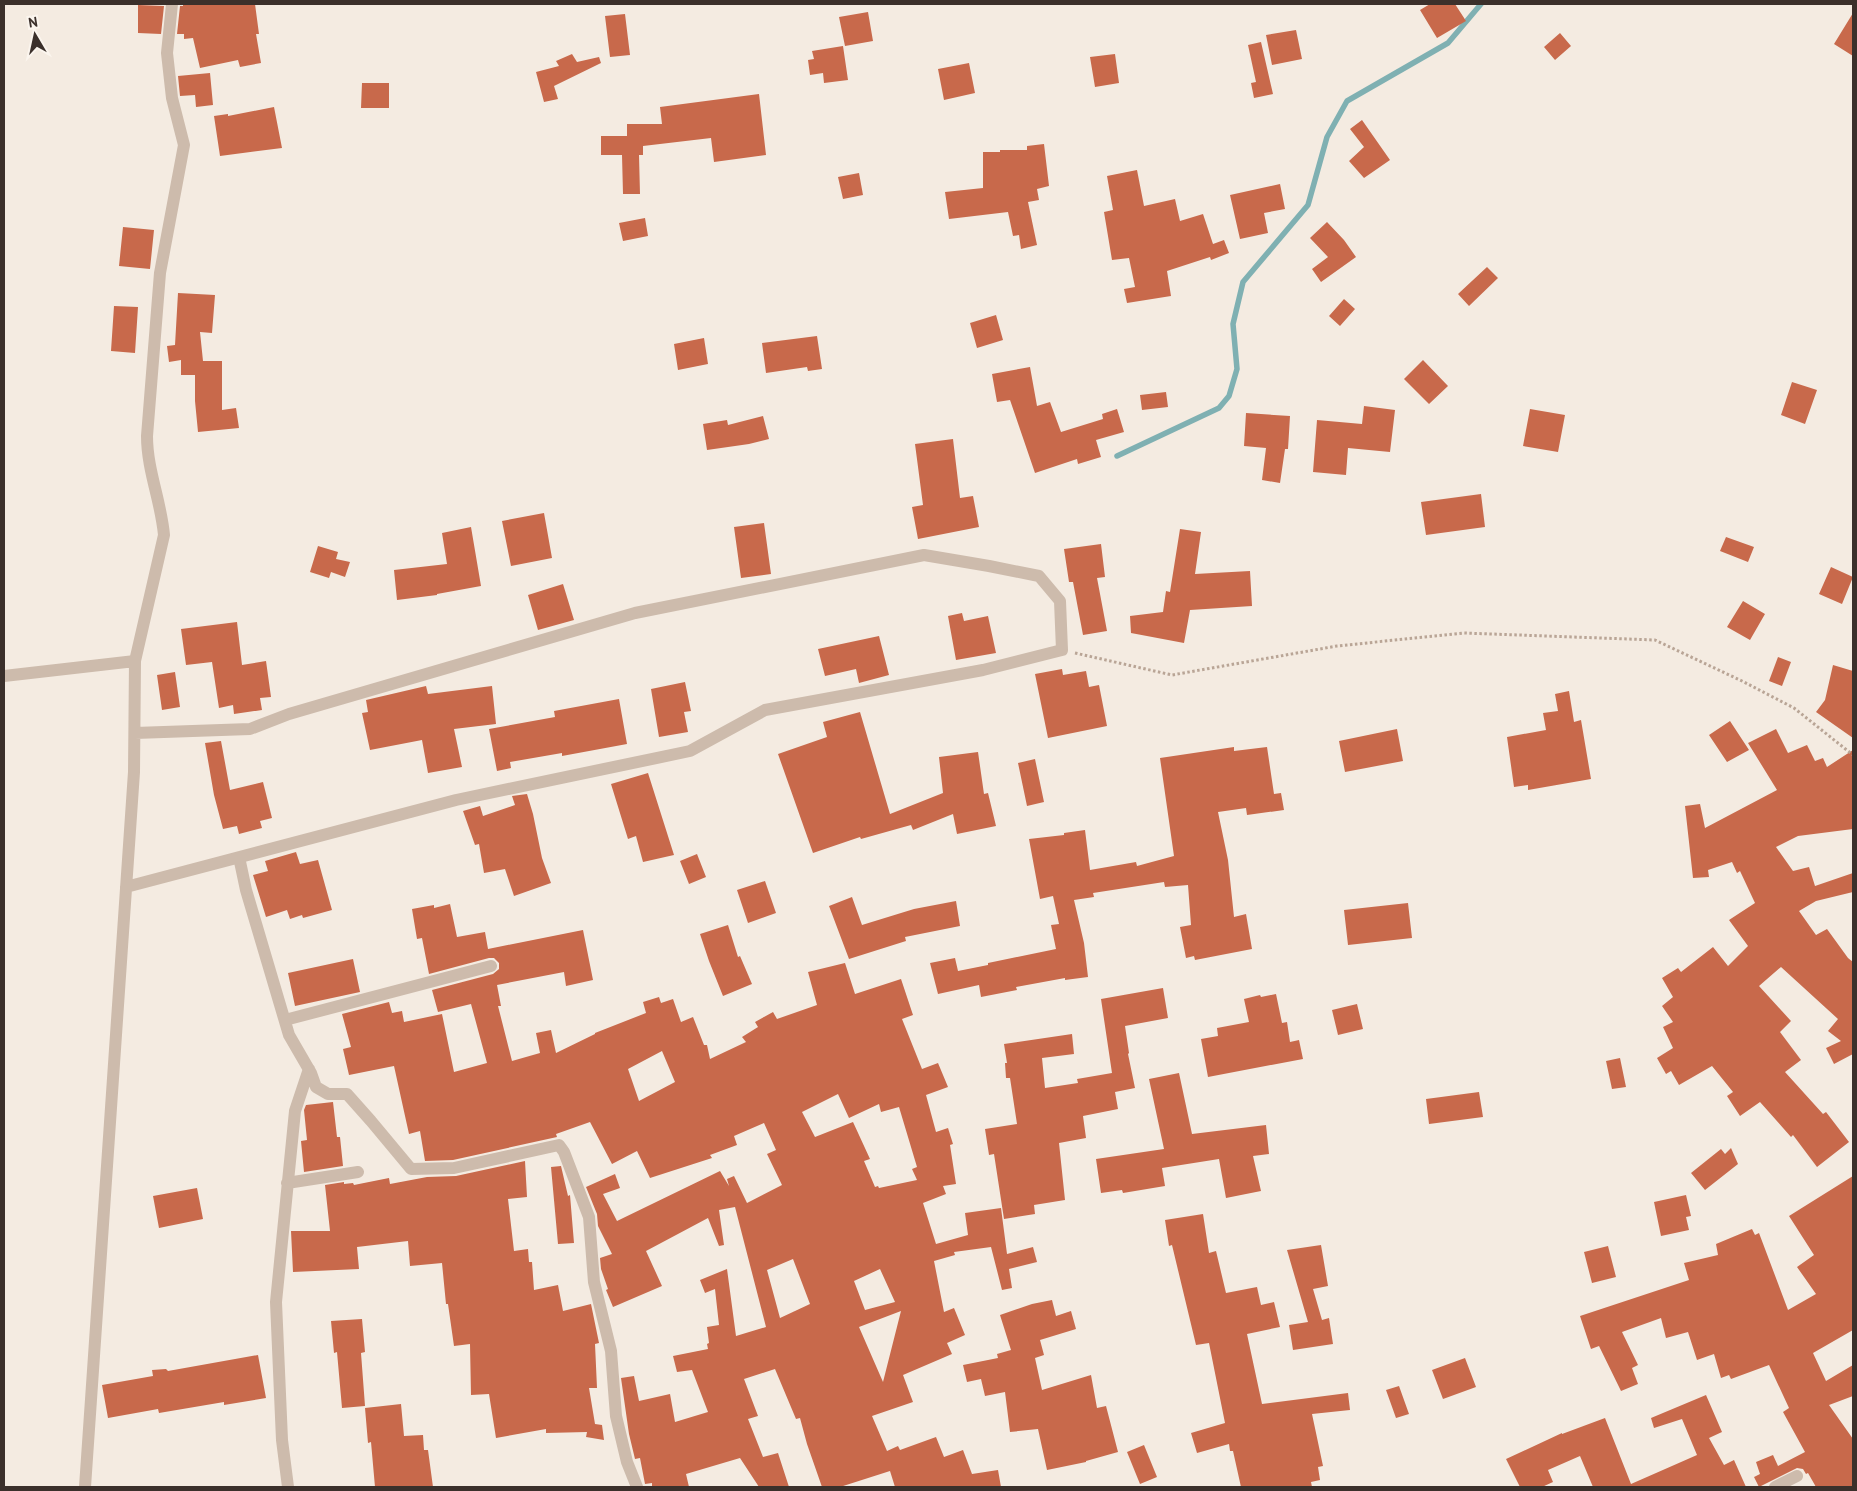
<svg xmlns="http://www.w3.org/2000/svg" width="1857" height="1491" font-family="'PT Sans',sans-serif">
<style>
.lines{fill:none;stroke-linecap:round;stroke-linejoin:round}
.stream{stroke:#7fb0b2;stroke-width:5.5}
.building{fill:#c8694b;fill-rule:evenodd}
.path{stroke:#b9a596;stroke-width:3;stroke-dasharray:2.5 2.5;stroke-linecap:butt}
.minor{stroke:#cdbbac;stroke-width:12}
</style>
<rect width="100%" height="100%" fill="#f4ebe1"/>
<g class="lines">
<path class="stream" d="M1117 456 1219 408 1229 396 1237 369 1233 324 1243 282 1308 205 1327 137 1347 101 1448 43 1481 4"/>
</g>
<path class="building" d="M183 4H255L259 34H256L261 63 240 67 238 60 200 68 193 38 184 39V34H177L180 6H183Z
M1430 4H1455L1466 21 1437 38 1420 10Z
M138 5 164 6 161 34 138 33Z
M868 12 873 41 845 46 839 17Z
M1853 13V56L1834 44Z
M625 14 630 55 610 57 605 16Z
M1296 30 1302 59 1272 65 1266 35Z
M1560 33 1571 46 1555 60 1544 47Z
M1261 42 1273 94 1254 98 1251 83 1256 82 1248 45Z
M843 46 848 80 824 83 823 73 810 75 808 60 814 59 812 51Z
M572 54 577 62 599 57 601 63 554 86 558 99 544 102 536 72 559 66 556 61Z
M1115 54 1119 83 1095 87 1090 57Z
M969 63 975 93 944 100 938 69Z
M210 73 213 105 196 107 195 95 180 96 178 76Z
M362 83H389V108H361Z
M759 94 766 155 714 162 711 138 643 146V155H639L640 194H623L622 155H601V136H627V124H662L660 107Z
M274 107 282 148 220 156 214 116 228 114V116Z
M1362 120 1390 160 1364 178 1349 161 1364 147 1350 129Z
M1044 144 1049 186 1037 189 1039 200 1028 202 1037 245 1021 249 1019 235 1013 236 1008 212 949 219 945 192 983 188V152H1000V150H1027V146Z
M1137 170 1144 206 1175 199 1180 221 1203 214 1213 244 1224 240 1229 253 1211 260 1210 257 1167 271 1171 296 1127 303 1124 289 1135 287 1129 258 1112 260 1104 212 1113 210 1107 176Z
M859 173 863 195 843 199 838 177Z
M1280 184 1285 209 1264 213 1268 233 1240 239 1230 195Z
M645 218 648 236 623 241 619 223Z
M1327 222 1344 240 1356 257 1321 282 1312 269 1328 257 1310 238Z
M123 227 154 230 150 269 119 266Z
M1487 267 1498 278 1469 306 1458 294Z
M178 293 215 295 212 333 200 332 203 361H222V410L236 408 239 428 198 432 195 401V375H181V360L169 362 167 346 175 345Z
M1344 299 1355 309 1340 326 1329 316Z
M114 306 138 307 135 353 111 351Z
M996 315 1003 340 977 348 970 323Z
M817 336 822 369 808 371 807 367 766 373 762 343Z
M704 338 708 364 678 370 674 344Z
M1423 360 1448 386 1429 404 1404 379Z
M1030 367 1037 406 1050 402 1061 432 1103 419 1102 414 1117 409 1124 432 1096 440 1101 457 1078 464 1077 459 1035 473 1010 400 997 402 992 374Z
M1792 382 1817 390 1805 424 1781 415Z
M1166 392 1168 407 1142 410 1140 395Z
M1364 406 1395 410 1390 452 1348 448 1346 475 1313 472 1317 420 1362 424Z
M1530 409 1565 415 1558 452 1523 446Z
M1246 413 1290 416 1288 449H1285L1280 483 1262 480 1266 448 1244 446Z
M763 416 769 439 749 444 707 450 703 424 727 420 728 425Z
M953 439 960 498 973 496 979 527 918 539 912 507 923 505 915 444Z
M1481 494 1485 527 1426 535 1421 502Z
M544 513 552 558 511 566 502 521Z
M764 523 771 574 741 578 734 527Z
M471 527 481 586 437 594V595L397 600 394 570 447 564 442 533Z
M1180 529 1201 532 1195 574 1250 571 1252 606 1190 610 1184 643 1131 633 1130 616 1163 612 1166 591 1170 592Z
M1726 537 1754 547 1748 562 1720 551Z
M1101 544 1105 577 1097 578 1107 631 1083 635 1073 582H1069L1064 549Z
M318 546 338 552 336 559 350 562 345 577 331 572 329 578 310 572Z
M1831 567 1853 577 1842 604 1819 594Z
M563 584 574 620 538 630 528 595Z
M1743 601 1765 614 1750 640 1727 627Z
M962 613 964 621 988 616 996 653 956 660 948 616Z
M237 622 242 665 266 661 271 697 260 698 262 710 234 714 233 705 219 708 212 662 186 665 181 629Z
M879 636 889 675 859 683 856 669 825 676 818 649Z
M1778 657 1791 662 1782 686 1769 681Z
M1833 665 1853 671V738L1816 712 1825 700Z
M1062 669 1063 675 1086 671 1089 687 1099 685 1107 726 1048 738 1035 674Z
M175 672 180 707 162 710 157 675Z
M685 682 691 711 684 712 688 732 659 737 651 689Z
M426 686 428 694 492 686 496 724 454 729 462 767 428 773 422 740 370 750 362 713 368 712 366 700Z
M1569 691 1574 722 1581 720 1591 779 1528 790V785L1514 787 1507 737 1546 730 1543 713 1558 711 1555 694Z
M619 699 627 744 562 756V753L510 762 511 768 497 771 489 729 555 717 554 711Z
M860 712 890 814 943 793 939 757 978 752 984 794 988 793 996 826 957 834 953 814 913 830 911 825 861 839 860 837 813 853 778 754 827 737 823 722Z
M1730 721 1749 750 1727 762 1709 735Z
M1397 729 1403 761 1345 772 1339 741Z
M1776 729 1788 753 1807 745 1815 761 1823 758 1827 767 1853 750V829L1798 836 1776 847 1793 871 1809 867 1815 886 1853 873V892L1816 901 1799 911 1816 935 1827 929 1848 958 1853 962V1054L1834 1064 1826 1048 1841 1041 1828 1031 1838 1019 1781 967 1759 986 1791 1021 1780 1032 1801 1060 1785 1072 1823 1114 1826 1112 1849 1142 1817 1167 1793 1135 1791 1137 1760 1102 1740 1116 1727 1096 1733 1092 1712 1066 1679 1085 1671 1071 1666 1074 1657 1058 1673 1048 1663 1027 1673 1022 1662 1006 1673 997 1662 978 1678 968 1681 972 1713 947 1728 966 1748 946 1729 920 1755 903 1740 871 1737 873 1732 862 1708 870 1709 877 1693 878 1685 806 1700 804 1705 828 1777 790 1748 743Z
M221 741 230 790 263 782 272 818 260 821 262 828 239 834 237 826 223 829 214 795 205 743Z
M1234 747V751L1267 747 1274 794 1281 793 1284 810 1247 815 1246 808 1218 812 1228 860 1234 917 1246 914 1252 949 1195 960 1194 956 1186 958 1180 927 1191 925 1188 885 1165 887 1164 882 1093 893 1094 897 1074 900 1084 943 1088 977 1065 980V978L1016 987 1017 990 981 997 979 985 938 994 930 963 955 958 958 971 988 965V963L1056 949 1051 925 1059 924 1053 896 1040 899 1029 839 1064 835V833L1085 830 1090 870 1136 862 1137 866 1174 856 1160 758Z
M1035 759 1044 802 1027 806 1018 763Z
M648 773 674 855 643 862 636 836 628 839 611 784Z
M527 794 533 814 542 858 551 883 514 896 505 869 484 873 479 844 475 845 463 811 480 806 483 816 515 805 512 796Z
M296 852 300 864 318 860 332 910 303 918 302 915 290 919 287 910 266 917 253 875 268 871 265 861Z
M697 854 706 877 689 884 680 861Z
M765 881 776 913 748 923 737 890Z
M852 897 862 925 914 909 956 901 960 926 905 937 906 941 849 959 829 906Z
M1408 903 1412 938 1348 945 1344 910Z
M450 904 457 937 485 932 488 949 583 930 593 980 566 986 564 972 497 985 501 1006H498L512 1061 540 1053 536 1033 551 1030 556 1053 595 1034V1033L646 1013 643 1002 659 997 661 1003 673 999 681 1022 693 1017 704 1045H707L710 1059 746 1042 742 1037 758 1027 755 1022 773 1012 777 1019 817 1005 808 972 845 963 855 994 901 979 913 1015 902 1019 922 1069 938 1063 948 1087 926 1095 936 1132 948 1128 953 1144 950 1145 956 1184 943 1186 946 1194 923 1203 936 1244 968 1235 965 1213 1001 1208 1007 1254 1033 1247 1037 1262 1009 1269 1012 1288 1002 1290 991 1247 954 1252 955 1255 934 1261 944 1312 954 1308 965 1335 947 1343 952 1354 903 1375 913 1402 872 1416 887 1451 898 1446 900 1450 936 1437 944 1457 963 1450 972 1474 998 1470 1001 1487H895L890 1471 840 1487H822L807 1444 800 1418 796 1419 775 1369 744 1379 758 1416 748 1419 763 1457 778 1453 789 1487H759L740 1458 686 1474 689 1487H652V1483L645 1484 640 1458 635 1459 629 1434 621 1378 634 1376 639 1401 670 1394 675 1422 708 1412 692 1370 677 1372 673 1356 708 1349 707 1344 709 1343 707 1327 719 1325 715 1289 705 1293 700 1280 727 1269 736 1336 766 1327 735 1207 719 1210 724 1245 719 1246 708 1218 646 1251 662 1286 613 1307 606 1290 608 1289 601 1269 600 1258 612 1254 598 1226 597 1214 586 1187 615 1174 620 1188 603 1194 617 1221 720 1171 729 1186 727 1179 734 1176 747 1203 782 1185 767 1154 776 1150 764 1123 734 1136 737 1145 710 1155 712 1158 650 1178 637 1151 612 1164 590 1122 556 1134 557 1137 453 1160 425 1161 420 1131 409 1134 394 1066 349 1075 343 1049 351 1047 342 1014 389 1002 392 1013 402 1011 404 1022 442 1014 454 1072 487 1063 471 1004 438 1012 432 990 493 974 499 969V963L494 958H489L429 974 422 938 417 939 412 909 434 905V908ZM662 1051 675 1082 639 1101 628 1069ZM838 1094 849 1118 879 1104 881 1112 899 1107 917 1167 912 1169 917 1180 879 1188 878 1186 875 1187 864 1161 870 1159 853 1122 815 1137 802 1112ZM793 1259 810 1304 780 1318 767 1270ZM880 1269 895 1302 865 1310 854 1281ZM901 1311 883 1382 859 1327Z
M728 925 738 957 740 956 752 984 723 996 709 961 700 934Z
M353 959 360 992 295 1006 288 973Z
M1163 988 1168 1018 1125 1026 1129 1053 1128 1054 1135 1088 1115 1092 1118 1109 1083 1116 1086 1138 1059 1143 1065 1200 1034 1205 1035 1214 1004 1219 994 1154 989 1155 985 1129 1017 1124 1010 1078H1006L1005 1063H1007L1004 1044 1072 1034 1074 1054 1042 1058 1045 1088 1078 1083 1077 1079 1112 1073 1101 999Z
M1276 994 1282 1023 1287 1022 1290 1042 1299 1040 1303 1059 1208 1077 1201 1039 1218 1036 1217 1028 1249 1022 1244 999 1260 995 1261 997Z
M1357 1004 1363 1029 1338 1035 1332 1010Z
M1620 1058 1626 1087 1612 1089 1606 1061Z
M1179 1073 1192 1134 1266 1125 1269 1154 1253 1156 1261 1191 1226 1198 1219 1159 1162 1168 1165 1186 1123 1193 1122 1190 1101 1193 1096 1159 1164 1149 1149 1079Z
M1479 1092 1483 1117 1429 1124 1426 1099Z
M333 1102 337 1137H340L343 1166 304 1172 301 1141 307 1140 304 1110 306 1105Z
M1731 1148 1738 1164 1705 1190 1691 1173 1721 1149 1725 1154Z
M525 1161 527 1197 508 1199 514 1251 528 1249 529 1262H532L534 1290 558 1285 563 1311 591 1304 599 1343 595 1344 597 1388H589L595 1424 602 1425 604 1440 586 1437 587 1432 546 1433V1429L496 1438 489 1394 471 1395 470 1344 454 1346 448 1304H446L442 1263 410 1266 408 1241 357 1247 359 1269 293 1272 291 1231H330L325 1185 344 1182V1184L353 1183 354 1185 389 1178 390 1184 427 1177 456 1176Z
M561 1166 568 1196 570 1195 574 1243 558 1244 551 1167Z
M1853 1176V1330L1813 1353 1826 1381 1853 1365V1396L1829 1405 1853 1439V1487H1816L1808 1473 1806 1474 1803 1469 1797 1468 1759 1487 1754 1477 1760 1474 1756 1462 1773 1455 1778 1466 1805 1452 1783 1412 1789 1408 1769 1365 1731 1379 1729 1375 1721 1378 1714 1354 1697 1360 1688 1332 1666 1338 1661 1318 1622 1332 1638 1365 1632 1368 1638 1384 1621 1391 1599 1346 1591 1349 1580 1316 1689 1280 1684 1263 1718 1255 1716 1244 1752 1229 1755 1235 1759 1233 1788 1310 1816 1294 1797 1267 1814 1255 1789 1216Z
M197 1188 203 1219 159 1228 153 1196Z
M1686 1195 1691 1216 1686 1217 1689 1230 1661 1236 1654 1202Z
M1203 1214 1209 1253 1216 1251 1226 1293 1257 1287 1261 1305 1274 1302 1280 1327 1247 1334 1262 1404 1348 1393 1350 1410 1312 1414 1323 1466 1318 1467 1320 1480 1311 1482 1312 1487H1241L1233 1451H1230L1229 1444 1197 1453 1191 1433 1225 1423 1209 1343 1196 1345 1172 1245 1169 1246 1165 1220Z
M1321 1245 1328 1286 1313 1289 1322 1320 1329 1318 1333 1344 1293 1350 1289 1325 1308 1322 1287 1250Z
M1608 1246 1616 1277 1592 1283 1584 1252Z
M1052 1300 1056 1316 1071 1311 1076 1329 1040 1340 1044 1355 1035 1358 1042 1390 1091 1375 1097 1408 1106 1406 1118 1452 1086 1461V1462L1047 1470 1038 1429 1010 1432 1005 1392 985 1396 981 1379 967 1382 963 1365 998 1358 997 1354 1011 1350 1000 1315 1032 1304Z
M362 1319 365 1352 361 1353 365 1406 342 1408 337 1352 334 1353 331 1321Z
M258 1355 266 1398 224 1405V1402L159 1413 158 1409 108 1418 102 1385 153 1376 152 1370 166 1369 168 1371Z
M1465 1358 1476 1387 1443 1399 1432 1370Z
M1399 1386 1409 1414 1396 1418 1386 1390Z
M1706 1395 1722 1432 1709 1438 1724 1465 1734 1460 1746 1487H1593L1580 1456 1548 1470 1553 1482 1542 1487H1520L1506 1459 1562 1433V1434L1605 1418 1631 1484 1697 1455 1682 1419 1654 1428 1651 1418Z
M401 1404 404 1436 423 1435 424 1450H428L433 1487H375L371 1442 368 1443 365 1408Z
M1144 1445 1157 1477 1140 1484 1127 1452Z"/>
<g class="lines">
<path class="path" d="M1075 653 1172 675 1337 646 1464 633 1655 640 1742 681 1794 708 1853 755"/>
<path class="minor" d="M4 676 135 661
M239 857 246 890 289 1035 311 1073 316 1087 328 1094H347L371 1121 411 1169 454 1168 559 1145 564 1152 589 1217 594 1282 611 1351 616 1416 627 1462 637 1487
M126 887 456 800 690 751 765 710 983 670 1062 650 1060 601 1039 576 989 566 924 555 635 613 289 714 250 729 135 733
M285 1020 491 966
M287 1183 358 1172
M85 1487 134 772 135 661 164 535C161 501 147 470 147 436L160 273 184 145 172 98 167 53 172 4
M288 1487 282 1440 276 1302 295 1111 309 1069
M1775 1487 1797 1476"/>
</g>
<rect width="1857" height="1491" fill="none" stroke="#3b302b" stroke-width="10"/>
<g transform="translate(35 35) rotate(351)" stroke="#fbf5ee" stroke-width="4" paint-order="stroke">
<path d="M0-4L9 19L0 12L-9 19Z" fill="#3b302b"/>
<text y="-8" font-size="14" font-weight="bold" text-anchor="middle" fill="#3b302b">N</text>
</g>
</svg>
